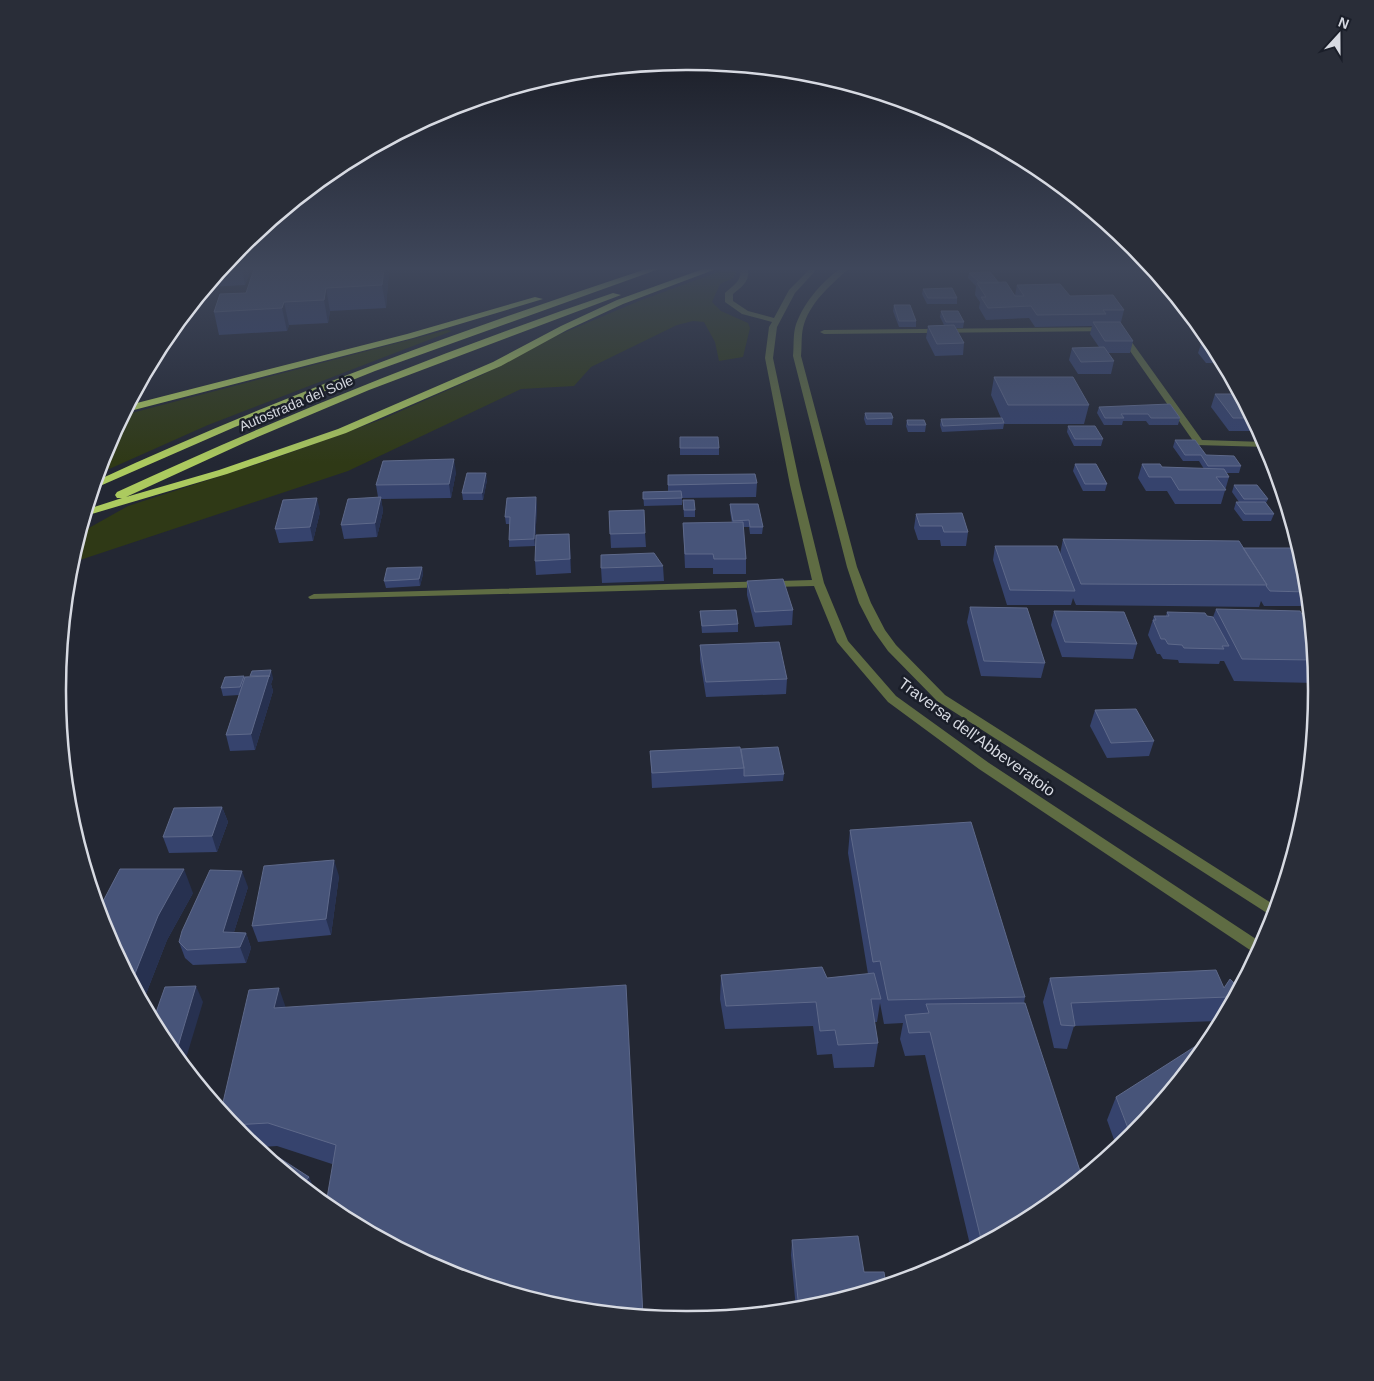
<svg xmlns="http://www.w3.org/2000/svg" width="1374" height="1381" font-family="Arial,sans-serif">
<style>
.green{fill:#2f3916}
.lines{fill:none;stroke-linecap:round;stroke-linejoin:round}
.minor{fill:#5f6c43;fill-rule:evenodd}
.highway{fill:#acca5f;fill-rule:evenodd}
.wall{fill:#36436d}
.shaded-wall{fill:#273150}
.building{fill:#475479;stroke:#5e698a}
.labels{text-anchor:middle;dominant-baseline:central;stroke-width:5;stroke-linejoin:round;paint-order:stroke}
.far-street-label{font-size:14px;fill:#d7dae2;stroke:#1a1e29}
.street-label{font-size:16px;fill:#d7dae2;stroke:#1a1e29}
.rim{fill:none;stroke:#d7dae2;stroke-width:2.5}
</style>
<rect width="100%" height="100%" fill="#232733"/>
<path class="green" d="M726 269H734L736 273 733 278 720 284 712 302 721 311 748 323 750 328 743 357 719 361 715 342 704 322 693 321 677 325 591 367 574 386 521 389 348 471 71 563 80 533 128 506 267 461 383 419 482 375 556 336 639 301Z
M447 330 452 331 208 425 98 474 106 449 124 415Z"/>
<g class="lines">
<path class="minor" d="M740 269H748C750 281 742 287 733 294V301L748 311 774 318 789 290 810 269H817L795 293 777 327 773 358 800 485 824 583 848 641 896 696 989 763 1262 943 1256 954 979 769 888 702 837 642 814 586 310 599 308 597 314 594 812 580 790 485 765 358 769 327 772 322 742 314 725 302V293C733 285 742 282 740 269Z
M840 269H848C830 286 809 303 803 328 801 337 802 347 801 356L857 567 871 603 885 630 896 645 945 695 1276 906 1273 917 937 701 888 651 873 630 859 603 847 567 793 356C794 347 793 337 795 328 801 306 821 282 840 269Z
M1121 327 1202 440 1265 442 1267 447 1196 445 1116 331 824 334 820 332 824 330Z"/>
<path class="highway" d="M646 269H659L375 371 235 427 93 489 96 481C275 398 459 331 646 269Z
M703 269H716L623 304 567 330 501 366 346 433 227 474 85 516 88 509 122 498H117L115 495 117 492C279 417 444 351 613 293L621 295 369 390 246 442 126 497 219 470 338 429 493 362 561 326 617 300Z
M535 297 543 299 413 338 126 412 129 405 407 334Z"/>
</g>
<path class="wall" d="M222 269H251L245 285 208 287Z
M389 270 386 308 330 311 328 323 289 325 287 331 219 335 214 312 246 293Z
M969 273 999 283 1015 295 1017 285 1070 296 1124 310 1121 322H1114L1133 341 1130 353H1108L1114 361 1111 374H1078L1069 360 1072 348 1099 347 1090 334 1092 326 1035 327 1029 318 986 320 979 308 980 302 975 295 976 286 968 278Z
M923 289 957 298V304H927L922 294Z
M894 305 916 321V327H899L893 311Z
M941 311 964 322 963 328H956L964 343 963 355 935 356 926 338 928 326 944 325 940 317Z
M1202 341H1210L1223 363H1206L1198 353Z
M994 377 1089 405 1084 424H1004L1003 429 942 432 940 425 941 419 1001 418 991 395Z
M1215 394H1239L1259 431H1229L1211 407Z
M1099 407 1180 418 1178 425H1149L1146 421H1123L1122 425H1104L1097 413Z
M865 413 893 418 892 425H866L864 419Z
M907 420 926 425 925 432H908L906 426Z
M1068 426 1103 439 1101 446H1074L1067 432Z
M680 437 719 448V455H680Z
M1175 440 1206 455 1241 466 1239 473H1226L1229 477 1221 504H1175L1167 491H1146L1138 478 1142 464 1162 467 1204 469 1199 461H1183L1173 447Z
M1075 464 1107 484 1105 491H1083L1073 471Z
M456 472 451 498 381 499 383 511 377 537 344 539 341 525 378 497 376 485Z
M668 475 757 483 756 497 682 498V505L644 506 643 492 668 491Z
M487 480 483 500H463L462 493Z
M1234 485 1268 499 1266 503 1274 514 1271 521H1243L1234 509 1236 502H1239L1232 492Z
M683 500 695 510V517H684Z
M537 504 535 546 509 547V540L510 524H506L505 517Z
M730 504 763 527 762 534H750L749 527H743L746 559V574H713V568H685L683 523H732L730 511Z
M609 511 645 533 646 547 611 548Z
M320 512 313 541 279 543 275 529Z
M916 514 968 532 966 546H941L940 540H918L914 528Z
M1063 539 1243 548 1304 568 1308 606H1264L1261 601 1259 607 1076 605 1073 598 1071 605H1007L993 560 995 546 1060 554Z
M570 548 571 573 536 575 535 561Z
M663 566 664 581 602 583 601 568Z
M422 567 423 574 420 586 386 588 384 581Z
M747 581 793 610 792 625 755 627 747 595Z
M970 607 1045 663 1041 678 981 676 967 622Z
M1216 609 1310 627 1316 683 1234 681 1224 661H1220L1219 664 1179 663 1178 660 1163 659 1160 654H1157L1148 635 1154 616H1166L1167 612 1213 617Z
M700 611 738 624V632L702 633Z
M1054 611 1137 644 1133 659 1062 657 1051 625Z
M700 645 787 679 786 694 706 697 700 660Z
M244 676 245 677 273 678 271 684 273 691 255 750 230 751 226 735 239 695 223 696 221 688Z
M1095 710 1154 741 1149 756 1107 758 1090 726Z
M741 749 784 774 783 781 652 788 650 751Z
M222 807 228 822 217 852 169 853 163 837Z
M850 830 1025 997 1024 1003 1036 1214 971 1249 925 1055 905 1056 900 1039 903 1023 884 1024 880 1003 877 1022H874L878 1043 874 1067 834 1068 832 1054 817 1055 813 1026 725 1029 720 999 721 975 827 978 868 974 848 853Z
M339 876 331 935 258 942 252 926Z
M248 887 234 932 246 933 251 948 246 963 193 965 185 958 179 942Z
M193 893 167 940 144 999H142L105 931Z
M1244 977 1220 1023 1218 1021 1074 1026 1067 1049 1054 1048 1043 1002 1050 978 1224 988Z
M626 985 332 1164 277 1146 262 1147 309 1177 315 1192 260 1147H256L242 1135 221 1111 286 1008Z
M1116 1097 1132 1136 1117 1148 1107 1120Z
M792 1240 864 1272 810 1308 796 1309 791 1255Z"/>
<path class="shaded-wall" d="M242 269H251L245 285Z
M384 269H389V270L386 308 382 285Z
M326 288 330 311 328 323 324 300Z
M284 302 289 325 287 331 282 308Z
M454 459 456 472 451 498 449 484Z
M486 473 487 480 483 500 482 493Z
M381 497 383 511 377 537 375 523Z
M536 497 537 504 535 546 534 539Z
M317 498 320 512 313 541 310 527Z
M569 534 570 548 571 573 570 559Z
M422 567 423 574 420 586 419 579Z
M271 670 273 678 271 684 273 691 255 750 251 734Z
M222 807 228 822 217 852 212 836Z
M334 860 339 876 331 935 326 919Z
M184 869 193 893 167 940 144 999 134 976 158 916Z
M242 871 248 887 229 948 223 932Z
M246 933 251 948 246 963 240 947Z
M196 986 203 1002 184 1065 175 1054Z
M279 988 287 1011 274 1008Z
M309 1177 315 1192 313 1194 302 1185Z"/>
<path class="building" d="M254 269H384L382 285 326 288 324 300 284 302 282 308 214 312 220 294 246 293Z
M990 272 999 283H980L969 273Z
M1006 282 1015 296H1024L1017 285 1060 284 1070 296 1113 295 1124 310H1103L1106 314 1037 315 1031 306 988 308 981 297H986L977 283Z
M952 288 957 298H928L923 289Z
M894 305H910L916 321H899Z
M941 311H958L964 322H946Z
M1093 322H1120L1133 341H1105Z
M954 325 964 343 937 344 928 326Z
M1202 341H1210L1216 351H1210Z
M1104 347 1114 361 1081 362 1072 348Z
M994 377H1073L1089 405H1008Z
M1215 394H1239L1252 418H1233Z
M1170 404 1180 418H1151L1148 414H1121L1124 418H1105L1099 407Z
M865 413H891L893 418 867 419Z
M1002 418 1004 423 943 426 941 419Z
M907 420H924L926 425H908Z
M1068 426H1095L1103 439H1075Z
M680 437H718L719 448H680Z
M1175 440H1195L1206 455 1234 456 1241 466H1208L1201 455H1185Z
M454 459 449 484 376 485 383 461Z
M1075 464H1096L1107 484H1085Z
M1142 464H1160L1162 467 1224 469 1229 477H1216L1226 490H1179L1171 477H1149Z
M467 473H486L482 493H462Z
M755 474 757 483 668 485V475Z
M1234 485H1257L1268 499H1244Z
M681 491 682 498 643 499V492Z
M381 497 375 523 341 525 348 499Z
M536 497 534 539 509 540 510 517H505L507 498Z
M317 498 310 527 275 529 283 500Z
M683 500H694L695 510H684Z
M1236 502H1265L1274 514H1245Z
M730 504H758L763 527H750L749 520 733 521Z
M644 510 645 533 610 534 609 511Z
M962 513 968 532H944L942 526H920L916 514Z
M743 522 746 559H714L713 554H685L683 523Z
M569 534 570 559 535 561 536 535Z
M1063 539 1239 541 1267 585 1081 584Z
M995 546H1057L1075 591 1010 590Z
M1243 548H1298L1304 568 1307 592 1270 591 1266 586 1267 585Z
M654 553 663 566 601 568V555Z
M422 567 419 579 384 581 387 568Z
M783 579 793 610 755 612 747 581Z
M970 607 1027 608 1045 663 984 661Z
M1216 609 1300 611 1310 627 1313 660 1242 659Z
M736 610 738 624 702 626 700 611Z
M1054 611 1124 612 1137 644 1065 642Z
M1167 612 1205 613 1207 616 1213 617 1229 646H1222L1224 649 1184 648 1182 645 1168 644 1165 639H1161L1153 620H1156L1154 616H1169Z
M779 642 787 679 706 682 700 645Z
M271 670 269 677V676H250L252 671Z
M244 676 240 687 221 688 225 677Z
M269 676 251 734 226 735 245 677Z
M1136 709 1154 741 1111 743 1095 710Z
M740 747 744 768 652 773 650 751Z
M778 747 784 774 744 776V768L741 749Z
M222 807 212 836 163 837 174 808Z
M971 822 1025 997 888 1000 880 961 873 962 850 830Z
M334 860 326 919 252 926 264 866Z
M120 869H184L158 916 134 976H129L105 931 99 909Z
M210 870 242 871 223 932 246 933 240 947 187 950 179 942 182 931Z
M822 967 827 978 874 973 881 999H871L878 1043 838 1045 835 1030 820 1031 816 1002 726 1006 721 975Z
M1216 970 1224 988 1230 979 1234 983 1244 977 1231 1001 1228 997 1071 1003 1075 1026 1061 1025 1050 978Z
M626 985 643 1316 564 1308 446 1272 337 1214 326 1204 336 1145 268 1123 233 1125 221 1111 249 990 279 988 274 1008Z
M196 986 179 1043 175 1054 163 1040 153 1021 165 987Z
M1025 1003 1082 1177 1036 1214 982 1243 930 1032 909 1033 905 1015 929 1013 926 1004Z
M1213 1035 1210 1040 1131 1136 1116 1097Z
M261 1146 309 1177 302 1185 258 1149Z
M858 1236 864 1272H884L886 1285 810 1308 799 1309 792 1240Z"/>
<linearGradient id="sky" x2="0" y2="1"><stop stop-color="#13151c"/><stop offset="0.58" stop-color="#3f475b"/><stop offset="1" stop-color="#3f475b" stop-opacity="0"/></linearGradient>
<rect width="1374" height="463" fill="url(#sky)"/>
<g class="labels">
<g class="far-street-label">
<text transform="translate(296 403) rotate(-23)">Autostrada del Sole</text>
</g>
<g class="street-label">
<text transform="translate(977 737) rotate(36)">Traversa dell'Abbeveratoio</text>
</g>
</g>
<path d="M0 0H1374V1381H0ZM686 70H688A620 620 0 0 1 1308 690V691A620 620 0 0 1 688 1311H686A620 620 0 0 1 66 691V690A620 620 0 0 1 686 70Z" fill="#292d38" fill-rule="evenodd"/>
<path class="rim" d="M686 70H688A620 620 0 0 1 1308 690V691A620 620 0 0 1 688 1311H686A620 620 0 0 1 66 691V690A620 620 0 0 1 686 70Z"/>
<g transform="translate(1339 35) rotate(21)" stroke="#1a1e29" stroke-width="4" paint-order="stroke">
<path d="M0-4L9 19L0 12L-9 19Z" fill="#d7dae2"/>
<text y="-8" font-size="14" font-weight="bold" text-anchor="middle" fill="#d7dae2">N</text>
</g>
</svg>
